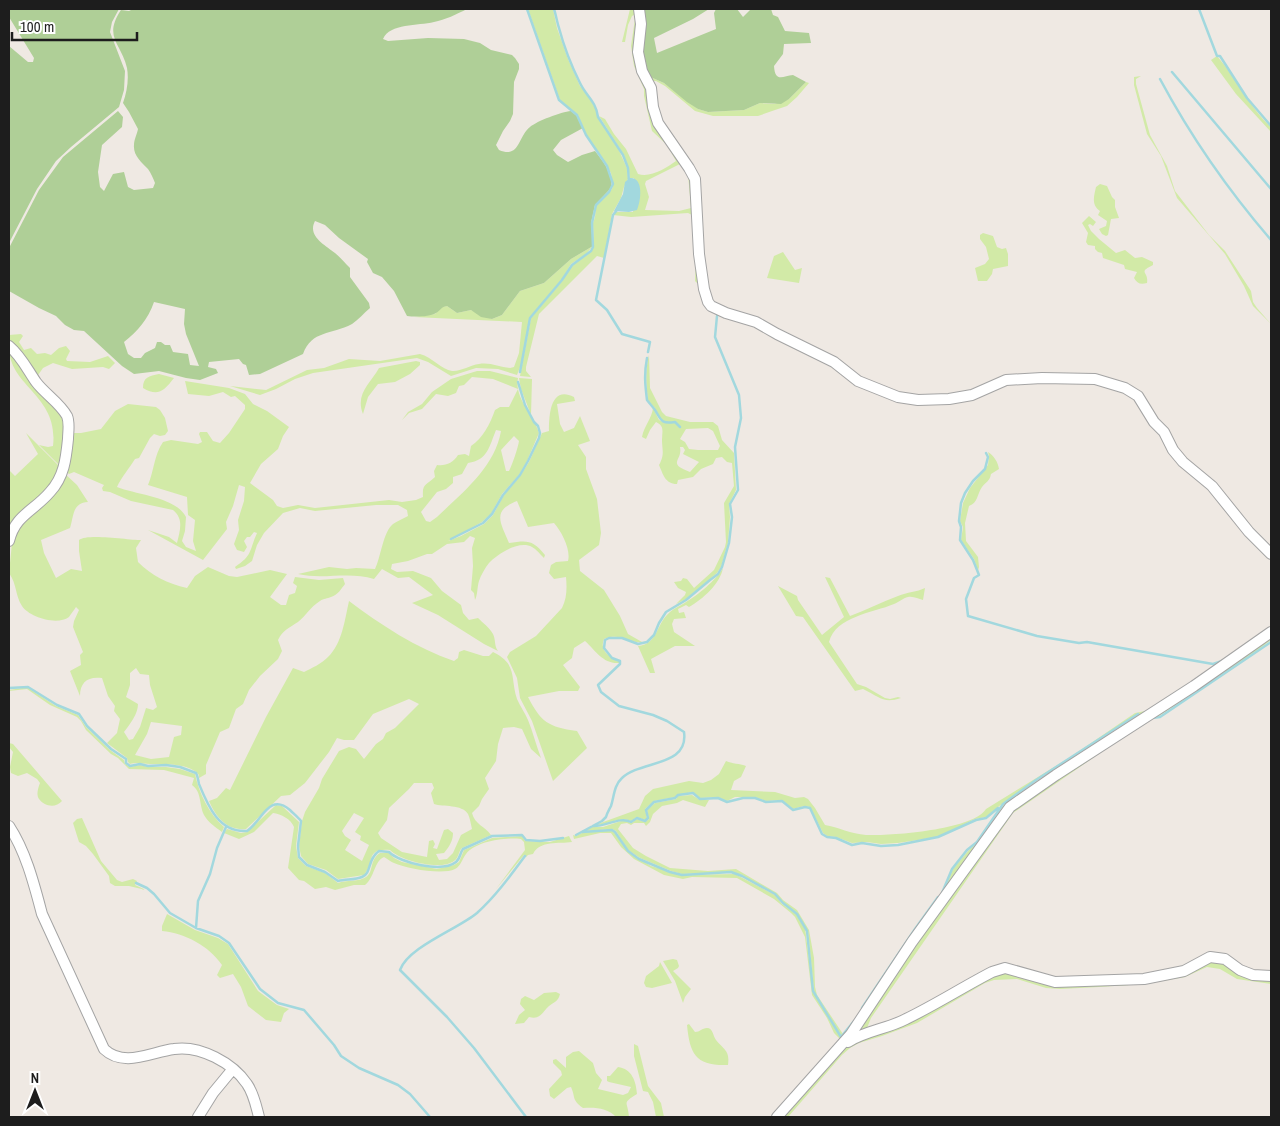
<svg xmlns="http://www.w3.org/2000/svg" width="1280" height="1126" font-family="'Archivo Narrow',sans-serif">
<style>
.grass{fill:#d2eaa7;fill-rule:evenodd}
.forest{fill:#afcf97;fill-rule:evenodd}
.water{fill:#a2d8de}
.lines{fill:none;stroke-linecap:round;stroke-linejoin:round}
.stream{stroke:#a2d8de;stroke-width:2.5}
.minor-casing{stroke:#a4a4a4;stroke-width:12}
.minor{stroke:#fff;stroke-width:10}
</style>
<rect width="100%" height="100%" fill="#efe9e3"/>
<path class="grass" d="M528 9H553L557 28 568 59 580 86 589 97 596 110 598 117 616 144 627 168 628 179 624 187 621 198 612 214 604 258 597 256 539 314 526 367V371L531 377 520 376 531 318 563 280 572 265 587 255 594 247 593 223 595 217 596 206 612 189 613 185 611 173 601 156 586 135 578 115 560 100Z
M630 9H638L652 107 692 174 702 283H697L695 281 696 259 692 215 688 213 631 217 613 215 616 212H633L634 178H630L628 168 624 155 599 116 605 119 614 134 626 149 638 174C651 178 666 168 676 161L667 145 652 131 644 96V89L634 66 631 46 635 19 634 15 632 16 628 25 625 42H622ZM680 164 688 174 691 208 679 211 645 210 649 197 645 184 646 181Z
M1217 56C1237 79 1249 107 1271 127V132L1236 94 1211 60Z
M646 75 664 83 698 109 708 112 744 110 760 103 775 104 789 99 806 82 809 83 797 97 787 106 775 110 758 116H713L695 111 665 86 656 81H650Z
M1141 76 1136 79V84L1150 135 1167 166 1175 191 1209 235 1225 251 1251 291 1253 302 1257 308 1271 324 1253 306 1244 286 1225 254 1177 198 1161 156 1147 134 1134 85V77Z
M1100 184 1107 186 1112 197 1115 200V207L1119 218 1111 219 1108 235 1106 236 1102 234 1099 229 1106 226 1107 221 1098 215 1100 211C1091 205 1094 196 1096 187Z
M1089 216 1096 222 1093 226 1090 224 1088 225 1091 231 1099 239 1116 253 1125 250 1135 258 1142 257 1153 262V265C1137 273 1149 271 1147 283 1140 285 1137 283 1134 278L1137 272 1125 269 1124 265 1103 258 1102 253 1098 252 1095 249V246L1088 245 1086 242 1088 233 1082 223Z
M983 233 993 236 997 247 1002 249 1006 248 1008 254V266L993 269 992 274 987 281H978L975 268 985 264 989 259 986 247 980 239V235Z
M593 246 586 254 571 264 562 279 530 318 522 362 517 375 498 369 476 368 451 376 428 362 417 358 313 373 295 379 276 389 260 395 230 386 266 390 307 370 324 368 349 359 380 361 420 354C432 357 442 370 452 371 460 372 470 365 479 364 490 362 499 367 510 368L514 367 519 353 522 322 414 317 435 314 441 307 447 306 457 313 471 310 492 319 502 315 520 291 544 283 571 259Z
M783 252 795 270 802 268 799 283 767 278 774 256Z
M21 334 23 336 19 342 24 350 31 348 37 354 45 353 51 355 59 348 66 346 70 351 66 359 67 361 90 362 108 356 115 363 109 369 103 367 72 369 53 363 43 368 36 378 9 343V335Z
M9 347 67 418 63 469 39 445 48 447 53 446C59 395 9 387 9 347Z
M649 355 650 388 662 412 666 416 690 422H713L718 426 722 440 734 453 736 490 729 504 730 517 728 543 721 567 717 573 686 599 676 604 685 595 686 592 678 588 674 582 681 581 683 578 687 579 694 588 714 570 725 547 726 542 724 503 734 486 732 463 727 462 722 457 716 458 713 464 701 469 693 477 678 480 677 484C665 484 663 474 659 465 665 454 662 450 662 440 662 432 665 426 656 422L650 430 646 439 642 437C644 426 652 418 653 408L659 420 665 423H675L680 426 676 422C661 423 662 421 656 410 654 406 650 403 648 400 646 384 645 371 649 355ZM708 428 713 431 720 446 718 450H698L689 449 685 442 680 439 686 429ZM680 447H683L685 450 683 454 699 462 690 472C666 463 683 461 680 447Z
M416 361 420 362V365L410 374 395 382 378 384 368 397 363 414C355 394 370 384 379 368Z
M477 371H490L518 378C514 398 534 416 539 433L527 461 519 475 502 494 491 514 482 522 448 541 461 536 484 524 493 515 504 495 520 476 529 462 542 433 549 431C549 416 550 385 574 397L575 401 557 404 560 424 564 432 574 428 580 416 590 441 578 445 586 457V469L597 499 601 533 599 545 579 560 580 571 604 590 620 616 628 634 642 642C629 644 621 632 604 639 599 651 610 657 619 661V663C603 664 596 651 585 641L574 648 572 658 563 665 580 687 578 691H559L528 697C541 722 548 727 577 731L587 748 553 781 532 721 520 698 517 678 507 657 510 652 536 636 562 608C567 598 567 588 566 577L554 579 549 573 551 565 556 562 568 561C571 550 562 532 554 523L528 527 517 501C491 511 501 523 509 543 528 540 533 540 545 555L544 558C540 554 536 549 532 547 519 540 497 554 489 563 485 568 481 575 479 581 477 587 478 594 475 600L474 593 471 590 473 566 472 548 475 538 470 536 464 542 447 544 432 554H427L408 561 392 564 391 569 397 572 413 571 431 578 442 591 461 605 463 613 469 620 478 618C483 623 489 627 493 634 496 640 494 646 498 651L484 644 438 615 412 603 433 595 409 577 398 578 382 569 374 579C349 571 323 580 298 574L329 567 347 569 356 568 375 569C381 557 383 532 393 524 397 521 403 519 408 516L407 510 398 505H376L315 511 300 508 283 513 264 533 257 545 252 561 245 566 236 569 235 567C253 555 249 551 257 533L254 532 250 537H247L244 541 247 547 244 552 237 550 234 544 239 530 238 520 244 501 245 487 239 485 233 506 226 522 227 529 203 560 148 530 169 537 177 543C180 530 184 519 173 510L131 501 110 492 103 491 102 488 104 485 74 472 69 474 66 471 70 433H81L101 429 115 411 128 404 156 407 160 410 165 418 168 431 165 435 160 436 154 434 150 438 139 458 135 459C129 469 122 476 117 487 137 495 176 497 186 517L185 531 182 541 186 547 196 551 193 541 195 520 188 515 187 497 148 485C154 471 154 455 163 442L171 440 198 444 202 442 199 434 200 432H207L213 441 220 443 229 433 245 409V405L235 396 231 397 223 392 209 396 188 394 185 381 229 388 245 394 253 404 267 411 289 427 283 436 278 449 261 464 250 483 273 500 277 506 283 508 298 505 315 508 389 500 402 502 416 500 423 497C422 483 426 486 435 477L434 471 437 465C446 466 453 463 458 455L465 454 469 456 471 446C483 438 490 424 495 410L500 407H509L518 389 493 379 472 377 464 385 459 386 456 393 448 396 436 394 422 409 409 413 402 420 408 412 422 404 432 392 451 379ZM496 430 501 431C495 467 462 493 437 517L430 522 426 521 421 512 437 492 446 489 453 483V477L462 474 468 463C488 460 489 447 496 430ZM514 436 519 441C518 448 512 465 509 471H506L501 450Z
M159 374 174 378C164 391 158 397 143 388 143 377 149 376 159 374Z
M519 378 532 379 531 415 521 389Z
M26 433 63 470 9 538V470L15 476 38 454Z
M988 452C994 456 998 462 999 469L991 474C990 481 986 482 982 487 977 494 978 503 969 506L965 523 966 541 978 557 979 567 978 571 974 559 961 540 963 527 960 521 963 503 970 488 988 465 989 456Z
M64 473 77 485 88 502C72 503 74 516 70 528L41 540 44 553 56 578 71 569 82 571 79 551V540C87 533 129 540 141 540L136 548 138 562C151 575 168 584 187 588L195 576 208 567 229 576 237 577 270 570 287 574 270 597 281 605H286L289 595 295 593 297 586 293 583 295 577 319 580 343 578 345 584C341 589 338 595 331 597 327 599 324 598 320 601 310 607 306 616 298 622 289 628 283 630 278 640L282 651 278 659 260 676 249 690 243 704 236 709 229 728 220 732 206 765V774L199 778V775C190 763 164 764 150 764 143 764 138 762 130 764L128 762 127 758 107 743 117 733 120 719 114 711 115 706 108 696 102 678C88 676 80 682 80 696L70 671 81 665 80 655 83 652 73 627 74 621 79 610 76 607C74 610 71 614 69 617 57 626 29 617 22 606 15 595 17 584 9 573L13 533ZM136 668 140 674 149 675 150 685 157 707 153 710 146 708 140 727 133 739 129 740 124 732C130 724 138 714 138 704L126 697 130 685V673ZM151 722 182 726 181 735 174 737 169 757 151 759 135 755 147 734Z
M723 568C720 584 703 599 689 607L686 605 678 609 679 613 684 612 686 618 674 619 672 624 674 632 695 646H675L651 659 655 673H650L638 646C658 644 656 624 669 613 674 608 680 606 686 602 698 595 716 580 723 568Z
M825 577 830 578 850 616C866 610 882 602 898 596 907 592 917 592 925 588L923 600C918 599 914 596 908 597 903 598 899 602 894 604 873 613 836 616 829 642L857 684 866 687 885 698 890 699 898 697 901 698C883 704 880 697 863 689L855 691 803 617 796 616 778 586 797 596 798 600 822 635 844 617Z
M349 601C381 625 416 648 454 661L458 658 459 652 464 650 483 656H489L493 652C518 664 510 678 517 699 520 706 525 713 528 720 533 732 536 745 541 758L531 749 522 729 514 727 503 728 498 744 496 761 485 778 489 789 482 799 479 806 472 813C475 825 485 826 491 835L462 848C458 852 459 858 454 861 441 871 401 861 390 850 365 848 375 862 364 875L338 879 326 870 308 864 301 856 299 846 302 821 305 812 319 788 322 779 339 751 349 747 356 749 364 759 376 744 383 739 386 733 395 728 419 704 409 699 373 714 354 740H344L337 738 329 752 305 783 290 795 281 796 246 829C227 831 216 817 209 801L217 798 226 788 230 790 266 717 293 668 304 672C312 668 321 664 328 657 342 644 345 619 349 601ZM414 783H432L434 788 431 793 434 804C443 807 462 804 468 814 470 818 471 825 472 829L461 835 453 853 447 859 439 860 436 854 444 853C449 847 453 841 453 833L448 829 444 830 437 849 433 848 435 844 433 840 429 841 427 857 402 852 381 838 378 833 387 820 389 808 409 789ZM354 813 364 818 355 832 361 836 360 840 369 845 362 861 345 850 351 840 345 836 342 831Z
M1271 634V640L1257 651 1159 716 1151 718 1013 813 871 1018 867 1028 852 1035 1006 814Z
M1214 666 1217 667 1216 669 1055 774 1009 806 997 820 966 866 911 941 850 1033 811 1075 840 1039 834 1033 827 1018 812 995 805 937 795 917 791 913 774 899 737 878 692 877 683 879 664 875 634 859 621 847 611 833H600L574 839 573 835 576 836 582 833 597 831 611 830 615 832 628 851 651 866 682 875 735 874 775 895 782 904 796 914 805 928 813 991 842 1038 859 1017 916 930 942 895 953 869 968 851 978 842 1004 805 1036 782 1138 716V714L1035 780 1003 803 986 817 975 819 938 837 898 843 881 844 867 842 852 843 836 837 827 836 823 833 810 807 804 806 793 809 782 800 766 801 755 797H735L727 801 718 797 700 798 693 792 677 795 675 797 654 801 645 809 647 818 645 820 637 817 631 821C620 816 607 825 595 825L639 809 645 796 653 789 689 781 703 783 711 780 719 774 726 761C732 764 743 764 746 766L741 777 734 781 731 790 775 792 795 798 804 797 808 799 815 808 825 825C838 827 851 834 866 835 890 836 973 830 986 809L1072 756 1135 713 1150 710 1212 670Z
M22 688H28L56 706 78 715 86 727 110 750 124 760 125 764 130 767 140 765 148 767H166L180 769 195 774C199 793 209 814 224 827L222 832C215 827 208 822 204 815 199 805 202 792 192 785L194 778 164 770 129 769 118 758 111 754 86 730 81 721 77 717 50 705 27 689 9 691V690Z
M9 743 13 744 62 801C56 808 45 807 39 799 36 795 38 788 40 783L37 779 27 773 18 776 11 773 10 767 13 752 9 747Z
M692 795 700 800H709L705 807 683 800 677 803 662 806 653 814 650 822 646 826 644 823H634L631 825 627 823 621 824 618 829 633 848 646 856 670 868 708 871 736 869 777 893 783 900 797 910 809 930 814 958 815 987 817 995 843 1034V1036L840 1034 814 991 808 931 797 913 783 903 776 894 742 875 731 872 682 874 671 871 640 858 628 850 616 831 612 829 585 831 592 827H603L624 820 631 823 637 819 645 822 649 819 647 810 655 803 676 799 678 796Z
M276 805 282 806 299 822 296 846 298 858 306 866 325 873 338 883C346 880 359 882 366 877 374 872 369 860 380 853H389L394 858 402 862 437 869 454 865 459 862 464 850 492 838 522 836 525 841 550 842 569 836 572 842C559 844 540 840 533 854L528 855 526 857 524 855 496 889 525 850 524 842 521 839C506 837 476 841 466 854 462 859 461 866 455 869 443 875 407 869 394 863 391 862 388 859 384 857 374 861 375 877 365 885H354L335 890 326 887 315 889 304 881 299 880 288 868 294 827C291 819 281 814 273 813L254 832 239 839 224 833 227 829 241 833 247 832Z
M82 818 101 861 117 880 122 882 133 879 137 881 135 885 146 890 129 886H115L110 883 109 876 93 854 86 846 79 842 73 823 77 819Z
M167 914 195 930 218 938 228 944 258 991 277 1005 289 1009 284 1013 281 1022 266 1020 248 1006 241 987 233 974 220 978 217 975 222 965C209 946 185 933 162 931V926Z
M673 959 677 960 679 966 678 968 673 971 691 989 685 997 683 1003 675 981 663 961Z
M1210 959 1271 979V984L1237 979 1220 969 1207 967 1185 977 1145 984 1099 987 1060 989 1046 988 1017 979 994 980 985 983 917 1023 882 1036 859 1043 850 1048 842 1055 788 1117H779L850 1043 1005 971 1034 979 1144 981Z
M660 962 672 983 652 988 646 987 644 983 646 976 659 966Z
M556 992 560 994C558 1002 554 1002 549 1006 542 1012 541 1020 529 1017L524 1023 515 1024 519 1015 525 1010 520 1004 521 999 525 996 534 1000 544 993Z
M689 1024 695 1032C700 1032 702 1028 707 1028 713 1028 713 1036 716 1040 724 1050 730 1050 728 1065 696 1066 690 1055 687 1025Z
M634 1044 638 1046 648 1086 661 1103 664 1117H656L653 1102 648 1092 643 1091 634 1056Z
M579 1051 593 1063 596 1073 602 1080 598 1089 623 1095 628 1093 631 1087 609 1082 607 1081V1076H610L618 1067C632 1069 636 1081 637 1094 621 1104 628 1101 629 1117H616C608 1108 595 1107 583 1108 571 1099 576 1098 571 1087L567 1088 554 1099 550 1096 549 1089 562 1075 561 1071 553 1063V1060L556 1059 566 1068V1057L573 1052Z"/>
<path class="forest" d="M9 9H119L112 22 110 32 125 71 124 90 119 107 71 147 56 161 37 189 9 243V46L28 62H33L34 58 9 17Z
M133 9H467C457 14 445 20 434 22 418 26 390 23 383 39L388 41 428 38 464 39 480 43 491 50 512 55 515 58 519 64V69L514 82 513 114 510 121 503 131 496 145 499 150C520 159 518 136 530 127 537 121 561 112 571 111L577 116 583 128 561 140 553 150 557 155 568 162 582 155 595 151C603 161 614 175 611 188L595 205 591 223 593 246 571 259 544 283 520 291 502 315 492 319 481 317 471 310 457 313 447 306C441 307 441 310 436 313 429 317 415 317 407 316L394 291 382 277 373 273 367 262 368 259 339 238 325 225 315 221C307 236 325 245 335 253 340 257 345 263 350 268V277L369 303 370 308C364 313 358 320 352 324 331 335 312 330 303 354L260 374 249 375 246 365 243 364 239 359 209 362 208 367 216 369 218 373 200 380 186 378 159 371 134 374 122 366 84 331 74 330 65 325 56 316 39 308 9 291V248L39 190 63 157 118 111 123 117 122 127 102 145 98 172 100 187 104 191 113 174 124 172 128 187 134 190 153 188 155 183C153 178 151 173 148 169 141 162 133 155 134 145 134 140 137 134 138 129L129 112 123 103C127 92 129 79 127 68 121 43 103 37 121 10L129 11ZM154 302 185 309 184 324 186 334 199 366 190 365 188 354 173 352 170 345H165L161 342H157L155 348 145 353 141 358H134L128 354 124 342C138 331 148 319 154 302Z
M641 9H709L693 19 654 38 657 53 716 29 714 13 716 9H737L743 17 751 9H771L773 15 778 17 785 31 809 33 811 43 784 44 783 54 774 66C775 83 783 76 793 75L806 82 789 99 781 104 760 103 744 110 708 112 698 109 687 102 664 83 646 75 643 70Z"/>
<path class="water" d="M630 178C644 177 641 201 637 210L629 212 614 211 623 194 625 182Z"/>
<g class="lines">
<path class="stream" d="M554 9C556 15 557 22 559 28 564 47 571 65 580 83 586 96 596 101 598 117L623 155 628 168 629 182
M1199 9 1217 56H1220L1247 98 1271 126
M1172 72 1271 189
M1160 79C1191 137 1228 190 1271 240
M617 210 613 215 596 300 607 310 622 334 650 342 648 352
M647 358C644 374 645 384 647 400 650 404 653 407 655 410 662 421 661 424 675 422L680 427
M520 372 530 318 562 280 572 265 591 251 593 247 592 223 596 205 609 192 613 184 607 166 586 135 577 115 559 100 527 9
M986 453 988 457 985 469 973 481 965 493 961 503 959 521 961 527 960 540 973 560 979 575 974 578 966 599 968 616 1037 636 1079 643 1087 642 1213 664 1222 661
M451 539 483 523 492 514 503 495 520 475 528 461 539 438 540 433 538 426 534 422 525 405 518 382
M9 688 28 687 57 705 79 714 87 726 111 749 126 759V763L130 766 140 764 148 766 166 765 180 767 196 773C198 776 198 780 199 784 208 806 219 833 247 831 262 821 269 792 290 810 294 814 298 817 301 821L298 846 299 857 307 865 325 872 338 881C346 879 355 880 362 877 372 873 367 859 379 851L389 852C400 863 442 873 456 862 460 859 460 853 463 849L492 836 522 835 526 840 540 841 563 838
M1152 718 1160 717 1271 642
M593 826C605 827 620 816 631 822L637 818 645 821 648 818 646 810 654 802 675 798 678 795 693 793 700 799 718 798 727 802 743 798H755L766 802 782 801 793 810 805 807 810 808 822 834 827 837 836 838 852 845 862 843 881 846 898 845 938 837 976 820 986 818 998 808
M582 832 612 830 615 832 628 851 639 859 670 872 682 875 731 872 742 876 775 894 783 903 797 914 807 931 813 991 841 1037 854 1021
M576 835 602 821 606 817C607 813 609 810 611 806 614 797 614 785 622 778 641 760 689 767 684 732L667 721 653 715 619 706 601 692 598 685 620 664V661L612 658 604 648 605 640 609 638H622L638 644 647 642 654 635 659 623 666 612 686 600 710 580 718 574 722 567 729 543 732 517 730 504 738 490 735 447 741 418 739 395 715 337 717 316
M525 856C511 875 495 897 477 913 458 929 408 947 400 970L447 1017 474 1048 526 1117
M136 883 147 888 154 894 170 913 196 928 219 936 229 943 260 989 278 1003 304 1010 334 1045 341 1056 359 1068 398 1085 410 1094 430 1117
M942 893 952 869 967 850 977 842 1003 804 1036 780 1138 714
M196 928 198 901 210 874 217 848 226 827
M862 1008 915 929 938 897"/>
<g class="minor-casing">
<path id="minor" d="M639 9 641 24 638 52 642 71 651 88 653 107 658 123 689 168 695 179 699 254 704 289 708 302 711 306 726 313 756 322 777 334 834 362 858 381 898 397 918 400 949 399 972 395 1006 380 1042 378 1095 379 1125 388 1138 396 1154 422 1164 432 1173 450 1183 462 1212 486 1249 532 1271 554
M9 346C21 356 27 369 36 382 45 394 60 403 67 416 70 423 68 432 68 439 66 459 64 477 50 492 34 511 15 515 9 541
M9 826C26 852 34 884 42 914L104 1049C124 1068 151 1052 174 1049 200 1045 233 1063 247 1084 254 1094 256 1106 259 1117
M848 1042C865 1031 887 1029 906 1019 935 1005 963 987 992 972L1005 968 1055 982 1144 979 1184 971 1210 957 1225 959 1240 970 1253 975 1271 976
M198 1117 213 1093 232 1070
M777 1117 851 1034 912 942 1010 807 1056 775 1194 686 1271 632"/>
</g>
<use href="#minor" class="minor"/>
</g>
<rect width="1280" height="1126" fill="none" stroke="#1d1d1d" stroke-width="20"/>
<g transform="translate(35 1091)" stroke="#ffffff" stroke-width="4" paint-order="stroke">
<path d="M0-4L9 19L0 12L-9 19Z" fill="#1d1d1d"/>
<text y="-8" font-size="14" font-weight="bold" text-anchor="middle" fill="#1d1d1d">N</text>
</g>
<path d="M12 32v8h125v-8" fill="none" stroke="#1d1d1d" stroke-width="2.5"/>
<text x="20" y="32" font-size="15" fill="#1d1d1d" stroke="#ffffff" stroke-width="4" paint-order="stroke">100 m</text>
</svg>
